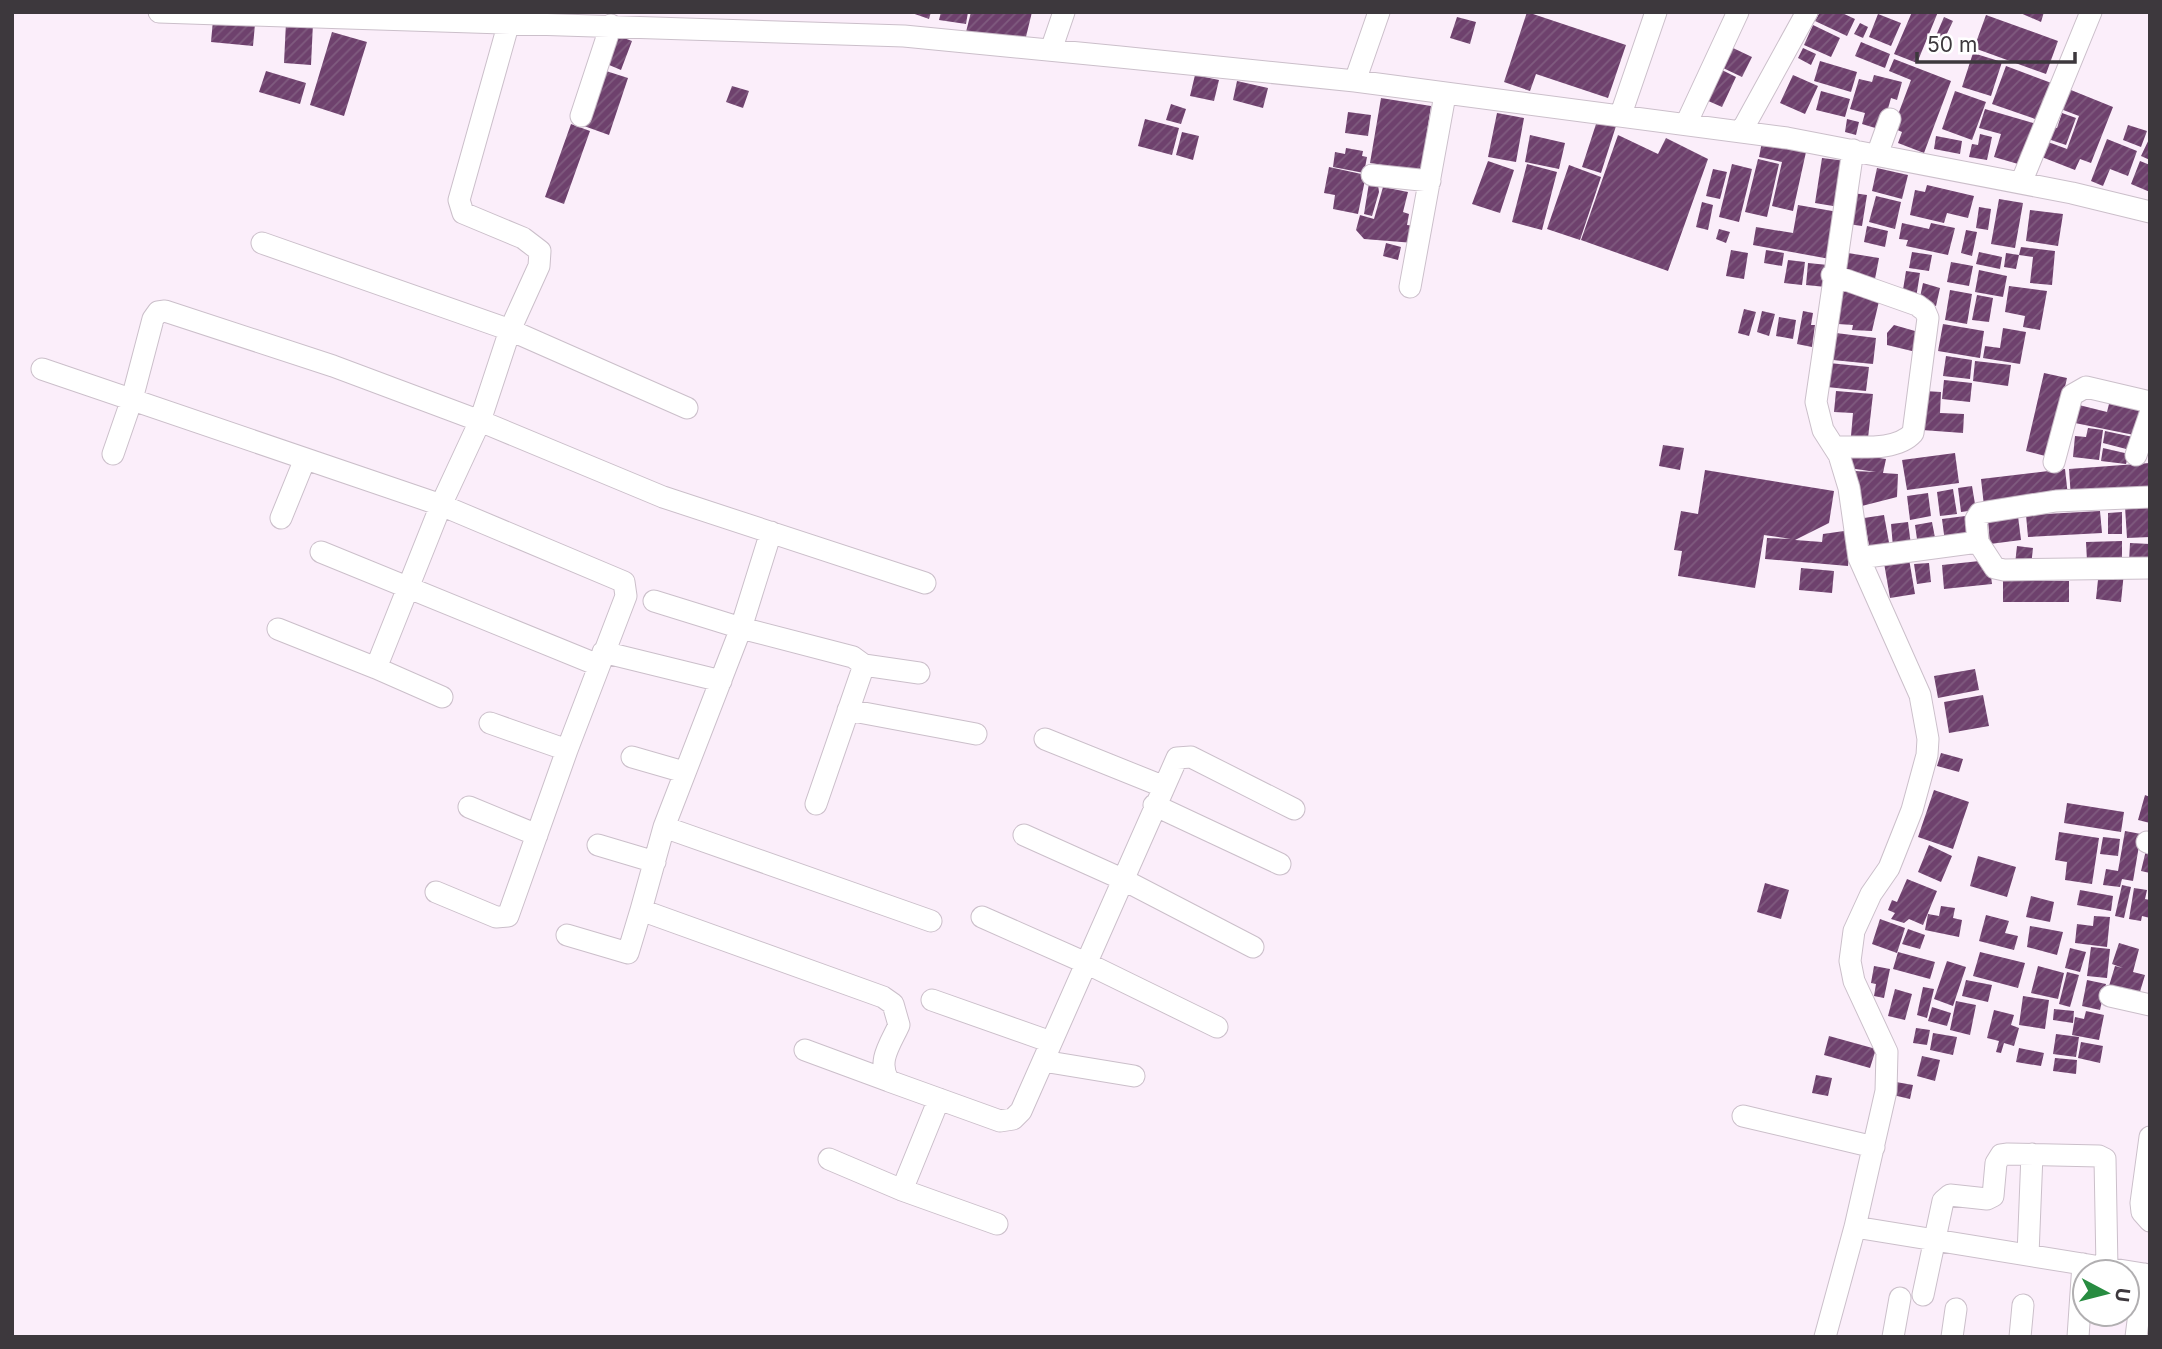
<svg xmlns="http://www.w3.org/2000/svg" width="2162" height="1349" font-family="Inter,sans-serif">
<style>
.building{fill:url(#building-hatch)}
.lines{fill:none;stroke-linecap:round;stroke-linejoin:round}
.minor-casing{stroke:#cbbfca;stroke-width:23}
.minor{stroke:#fff;stroke-width:21}
</style>
<defs>
<pattern id="building-hatch" width="6" height="6" patternUnits="userSpaceOnUse" patternTransform="scale(1.75)"><rect width="6" height="6" fill="#6e416d"/><path d="M-1 1l2-2M0 6l6-6M5 7l2-2" fill="none" stroke="#7f5b7f"/></pattern>
</defs>
<rect width="100%" height="100%" fill="#fbeefa"/>
<path class="building" d="M909 12H931L929 19Z
M941 12H968L966 24 939 20Z
M971 12H1032L1024 45 966 32Z
M1527 12 1626 45 1608 98 1536 74 1530 91 1504 82Z
M1820 12H1840L1855 19 1847 36 1815 21Z
M1912 12H1938L1917 63 1894 54Z
M2018 12H2044L2041 22Z
M1878 14 1901 23 1891 46 1869 37Z
M1986 15 2058 41 2046 74 1974 48Z
M1457 17 1476 22 1470 44 1450 38Z
M1944 17 1953 21 1940 48 1932 45Z
M213 20 255 24 253 46 211 42Z
M286 22 313 23 311 65 284 63Z
M1860 23 1868 27 1863 38 1854 34Z
M1813 25 1840 38 1831 57 1804 45Z
M332 32 367 42 344 116 310 105Z
M613 34 632 41 621 70 602 62Z
M1861 42 1890 54 1885 68 1855 56Z
M1733 48 1752 57 1742 77 1723 68Z
M1803 48 1816 54 1811 65 1798 58Z
M1973 53 2002 62 1991 96 1962 87Z
M1894 59 1951 81 1924 153 1898 143 1902 132 1893 128 1911 80 1889 71Z
M1820 61 1857 72 1851 92 1814 81Z
M2006 66 2054 84 2041 121 1992 104Z
M1720 69 1736 77 1722 107 1706 100Z
M603 70 628 78 609 135 584 126Z
M266 71 306 83 300 104 259 92Z
M1195 75 1219 80 1214 101 1190 96Z
M1793 75 1818 86 1805 114 1780 103Z
M1874 75 1902 82 1897 100 1891 98 1882 130 1862 124 1865 113 1850 109 1859 79 1872 82Z
M1237 81 1268 88 1263 108 1233 100Z
M732 86 749 91 743 108 726 102Z
M2066 88 2113 107 2091 163 2080 159 2075 170 2034 154 2040 139 2067 149 2079 116 2058 108Z
M1821 91 1850 99 1845 117 1816 110Z
M1955 91 1986 102 1972 140 1942 129Z
M1381 98 1431 106 1421 171 1370 163Z
M1171 104 1186 109 1181 124 1166 120Z
M1985 109 2040 125 2025 166 1994 157 2001 134 1979 128Z
M1348 112 1371 115 1368 136 1345 133Z
M1497 113 1524 118 1516 162 1488 157Z
M2062 113 2076 118 2066 145 2042 137 2047 125 2057 128Z
M1145 119 1179 128 1172 155 1138 146Z
M1847 119 1859 122 1856 135 1845 132Z
M1597 121 1616 126 1601 173 1582 167Z
M571 124 590 131 564 204 545 197Z
M2128 125 2147 131 2141 147 2123 140Z
M1182 132 1199 136 1193 160 1176 155Z
M1980 134 1992 137 1987 160 1969 157 1972 144 1978 145Z
M1530 135 1565 143 1559 169 1525 162Z
M1618 135 1658 154 1666 138 1708 159 1668 271 1581 240Z
M1936 136 1962 141 1960 154 1934 149Z
M2150 137V160L2141 156Z
M2107 139 2137 151 2128 176 2110 169 2103 186 2091 181Z
M1762 142 1806 152 1793 211 1772 206 1782 162 1759 157Z
M1346 148 1363 151 1362 156 1367 157 1364 173 1333 167 1335 152 1345 154Z
M1822 158 1846 161 1839 207 1815 203Z
M1758 159 1779 164 1767 217 1745 212Z
M1488 161 1514 170 1500 213 1472 204Z
M2140 161 2150 165V192L2131 184Z
M1527 164 1557 172 1542 230 1512 222Z
M1732 164 1752 169 1739 222 1719 217Z
M1569 165 1601 177 1580 240 1547 229Z
M1329 167 1366 175 1358 214 1333 209 1335 195 1324 193Z
M1877 168 1908 175 1902 199 1872 191Z
M1713 169 1727 172 1720 199 1706 196Z
M1369 183 1378 185 1379 192 1372 216 1364 214Z
M1927 185 1974 196 1968 218 1947 213 1944 223 1910 215 1915 190 1925 192Z
M1383 187 1408 192 1403 212 1409 214 1407 225 1416 226 1414 243 1364 239 1356 230 1360 215 1374 219Z
M1853 193 1867 195 1862 226 1848 224Z
M1876 196 1901 202 1895 229 1869 222Z
M1999 199 2023 203 2015 248 1991 244Z
M1702 202 1713 205 1708 230 1696 227Z
M1798 205 1838 212 1830 259 1753 245 1756 227 1793 233Z
M1979 207 1991 209 1988 230 1976 228Z
M2030 210 2063 214 2058 246 2026 241Z
M1902 223 1929 229 1931 223 1955 228 1948 255 1906 246 1908 240 1899 239Z
M1867 226 1888 231 1885 247 1864 242Z
M1719 229 1730 232 1726 243 1716 239Z
M1966 230 1977 232 1972 256 1961 253Z
M1386 243 1401 247 1398 260 1383 256Z
M2021 247 2055 251 2052 285 2030 283 2033 257 2019 255Z
M1731 250 1748 253 1744 279 1726 276Z
M1766 250 1784 253 1782 266 1764 263Z
M1912 252 1932 255 1929 271 1909 268Z
M1979 252 2002 257 2000 269 1976 264Z
M1848 253 1879 258 1875 279 1844 273Z
M2006 253 2019 255 2016 269 2004 267Z
M1788 260 1805 262 1802 285 1784 283Z
M1951 262 1973 266 1969 286 1947 282Z
M1808 263 1828 265 1826 287 1806 285Z
M1979 270 2007 276 2003 297 1975 292Z
M1906 271 1920 273 1916 298 1902 296Z
M1833 279 1880 297 1872 331 1852 330 1853 325 1838 324Z
M1923 283 1940 288 1936 306 1919 302Z
M2009 286 2047 291 2040 330 2023 327 2025 316 2005 312Z
M1950 290 1972 294 1967 324 1945 320Z
M1977 295 1993 298 1989 322 1972 320Z
M1744 309 1756 312 1749 336 1738 333Z
M1762 311 1775 314 1769 336 1757 332Z
M1803 311 1813 313 1811 325H1815L1812 347 1797 344Z
M1779 317 1796 320 1793 339 1776 336Z
M1943 324 1984 331 1980 358 1938 351Z
M1894 325 1915 331 1919 339 1916 352 1887 345V333Z
M2003 328 2026 332 2020 364 1983 358 1985 346 2000 348Z
M1836 333 1876 338 1873 364 1833 360Z
M1946 356 1972 360 1970 379 1943 376Z
M1975 361 2011 365 2008 386 1973 381Z
M1829 363 1869 367 1866 391 1827 387Z
M2044 373 2067 378 2049 457 2026 451Z
M1944 380 1972 383 1970 402 1942 399Z
M1836 391 1873 394 1868 438 1851 436 1853 413 1834 412Z
M1924 391 1941 392 1940 413 1964 414 1963 433 1922 430Z
M2111 396 2141 403 2134 435 2075 423 2079 405 2107 412Z
M2088 428 2103 430 2099 460 2073 457 2075 436 2086 437Z
M2105 431 2133 437 2130 450 2103 443Z
M1663 445 1684 448 1680 470 1659 466Z
M2103 448 2129 454 2126 464 2101 461Z
M1955 453 1959 483 1907 490 1902 460Z
M1851 454 1886 459 1883 473 1898 474 1897 497 1854 508V471L1876 472 1849 468Z
M2150 463V493L2071 498 2069 469Z
M2065 469 2068 496 1984 506 1981 479Z
M1705 470 1834 491 1829 523 1795 540 1822 542 1823 534 1851 530 1848 566 1765 559 1767 538 1791 539 1764 535 1755 588 1678 576 1682 551 1674 550 1681 511 1698 514Z
M1972 486 1976 510 1961 512 1958 488Z
M1953 489 1957 514 1940 516 1937 492Z
M1928 493 1931 516 1910 520 1907 496Z
M2150 505V537L2127 538 2125 507Z
M2100 511 2102 533 2028 537 2026 515Z
M2122 512V534H2108V513Z
M1884 515 1890 548 1870 551 1864 518Z
M1973 515 1976 537 1945 542 1942 519Z
M2018 516 2021 540 1990 544 1988 520Z
M1908 522 1911 545 1893 547 1891 524Z
M1932 522 1936 543 1918 546 1915 525Z
M2122 541V560L2087 561 2086 542Z
M2130 543 2150 544V562H2129Z
M2017 546 2033 548 2031 566 2015 564Z
M1909 559 1915 594 1890 598 1884 563Z
M1989 560 1992 584 1944 589 1942 565Z
M1929 563 1931 582 1917 584 1914 564Z
M1801 568 1834 571 1832 593 1799 590Z
M2099 570 2124 572 2121 602 2096 599Z
M2003 580 2069 581V602H2003Z
M1975 669 1979 690 1938 698 1934 676Z
M1983 695 1989 726 1949 733 1944 702Z
M1941 753 1963 759 1959 772 1937 766Z
M1934 790 1969 802 1953 849 1918 837Z
M2145 795 2150 797V823L2138 820Z
M2067 803 2124 812 2121 832 2064 823Z
M2125 831 2141 834 2133 881 2122 879 2120 887 2103 885 2106 869 2118 871Z
M2059 832 2099 838 2092 884 2065 880 2067 862 2055 860Z
M2103 837 2120 839 2118 856 2100 854Z
M1929 845 1952 856 1941 882 1918 872Z
M2147 846H2150V873L2141 871Z
M1978 856 2016 867 2007 897 1970 886Z
M1907 879 1937 891 1923 925 1909 919 1904 923 1891 919 1895 913 1888 910 1892 900 1897 902Z
M1765 883 1789 890 1781 919 1757 912Z
M2122 885 2131 887 2124 918 2115 916Z
M2134 888 2147 890 2145 899 2150 900V918L2142 916 2141 921 2129 919Z
M2080 890 2113 896 2111 911 2077 905Z
M2031 896 2054 902 2050 922 2026 917Z
M1941 906 1955 908 1953 918 1962 920 1959 937 1925 930 1928 914 1939 916Z
M1986 915 2009 921 2005 933 2018 936 2014 950 1979 941Z
M2094 916 2110 917 2107 947 2075 943 2077 924 2093 926Z
M1880 919 1905 928 1897 953 1872 944Z
M2030 926 2063 932 2057 955 2027 947Z
M1908 929 1925 935 1920 949 1902 944Z
M2119 943 2139 949 2133 972 2145 975 2139 995 2109 986 2115 966 2123 968 2112 964Z
M2091 947 2110 949 2107 978 2087 976Z
M2070 948 2086 952 2080 972 2065 968Z
M1898 952 1935 962 1930 979 1893 969Z
M1980 952 2025 963 2018 988 1973 976Z
M1947 961 1966 967 1953 1006 1934 999Z
M1874 966 1890 969 1884 998 1874 996 1876 984 1871 983Z
M2038 966 2064 973 2058 999 2031 993Z
M2067 972 2079 975 2070 1007 2059 1004Z
M1966 980 1992 985 1988 1002 1962 996Z
M2087 980 2106 984 2100 1010 2082 1006Z
M1923 987 1934 989 1927 1018 1917 1015Z
M1895 989 1912 994 1905 1020 1888 1016Z
M2023 996 2049 1000 2045 1029 2019 1025Z
M1956 1001 1976 1005 1970 1035 1950 1030Z
M1932 1007 1951 1013 1947 1026 1928 1021Z
M2054 1009 2074 1011 2073 1023 2053 1020Z
M1994 1010 2014 1015 2011 1025 2019 1028 2014 1046 2004 1043 2001 1053 1996 1052 1999 1041 1987 1038Z
M2086 1011 2104 1015 2099 1040 2072 1035 2075 1017 2084 1019Z
M1916 1028 1930 1030 1927 1045 1913 1043Z
M1933 1033 1957 1037 1953 1055 1930 1050Z
M2056 1034 2079 1037 2076 1057 2053 1054Z
M1829 1036 1876 1049 1870 1068 1824 1055Z
M2081 1042 2103 1046 2100 1063 2078 1058Z
M2019 1048 2044 1053 2041 1066 2016 1062Z
M1922 1056 1940 1060 1935 1081 1917 1076Z
M2055 1058 2077 1060 2076 1074 2053 1071Z
M1816 1075 1832 1078 1828 1096 1812 1093Z
M1896 1082 1913 1085 1910 1099 1893 1095Z"/>
<g class="lines">
<g class="minor-casing">
<path id="minor" d="M159 12 904 36 1120 57 1355 81 1787 138 2072 193 2150 212
M509 22 459 200 463 213 523 238 540 251 539 266 510 330 687 408
M1051 50 1064 12
M1355 81 1379 12
M1621 114 1656 12
M581 116 611 25
M1686 124 1738 12
M1741 132 1807 12
M1877 155 1890 119
M1372 175 1430 181
M2021 183 2091 12
M262 243 510 330 480 421 663 497 925 583
M1832 275 1917 305 1925 311 1928 318 1913 433C1896 452 1857 446 1834 447
M1410 287 1445 95
M42 369 441 505 480 421 333 366 165 311 158 312 153 319 132 399 113 454
M2136 455 2150 414
M2054 462 2072 395 2086 387 2150 402
M281 518 305 459
M1978 542 1995 568 2004 570 2150 568
M321 552 598 665
M1859 558 1978 542 1976 519 1980 513 2056 501 2150 497
M654 601 741 628 771 532
M278 629 376 668
M603 652 721 681
M864 665 919 673
M848 710 976 734
M490 723 567 750
M1045 739 1162 786
M632 757 684 772
M816 804 864 665 853 657 741 628 664 827 641 910 883 997 893 1004 899 1025C891 1043 876 1062 889 1081L1000 1121 1013 1119 1021 1111 1177 758 1191 757 1294 809
M1154 805 1280 864
M469 807 537 835
M664 827 931 921
M1024 835 1122 879 1253 947
M2147 842 2150 843
M598 845 655 862
M436 892 496 917 508 916 567 750 626 596 624 582 441 505 376 668 442 697
M982 917 1086 963 1217 1027
M567 935 628 953 641 910
M2110 996 2150 1005
M932 1000 1051 1042
M805 1050 889 1081
M1043 1061 1134 1076
M939 1099 902 1190 997 1224
M1743 1116 1874 1147
M2150 1137 2141 1203 2142 1212 2150 1221
M829 1159 902 1190
M1855 1227 2150 1275
M2028 1255 2032 1154
M1923 1295 1943 1201 1950 1195 1987 1199 1993 1196 1996 1163 2001 1155 2008 1154 2099 1156 2105 1159 2107 1268
M1825 1337 1855 1227 1886 1091 1887 1052 1854 981 1850 961 1854 931 1871 894 1889 868 1912 810 1927 755 1928 739 1920 695 1859 558 1849 488 1839 455 1823 430 1816 402 1853 150
M1893 1337 1900 1298
M1952 1337 1956 1309
M2020 1337 2023 1305
M2078 1337 2083 1264
M2136 1337 2144 1274"/>
</g>
<use href="#minor" class="minor"/>
</g>
<rect width="2162" height="1349" fill="none" stroke="#3d383d" stroke-width="28"/>
<g transform="translate(2106 1293) rotate(97)"><circle r="33" fill="#ffffff" stroke="#b1afb1" stroke-width="2"/>
<path d="M0-5L12 26L0 18L-12 26Z" fill="#288c41"/>
<text y="-10" font-size="19" font-weight="bold" text-anchor="middle" fill="#3d383d">U</text>
</g>
<path d="M1917 52v10h158v-10" fill="none" stroke="#3d383d" stroke-width="3.5"/>
<text x="1927" y="52" font-size="21" fill="#3d383d" stroke="#ffffff" stroke-width="5" paint-order="stroke">50 m</text>
</svg>
